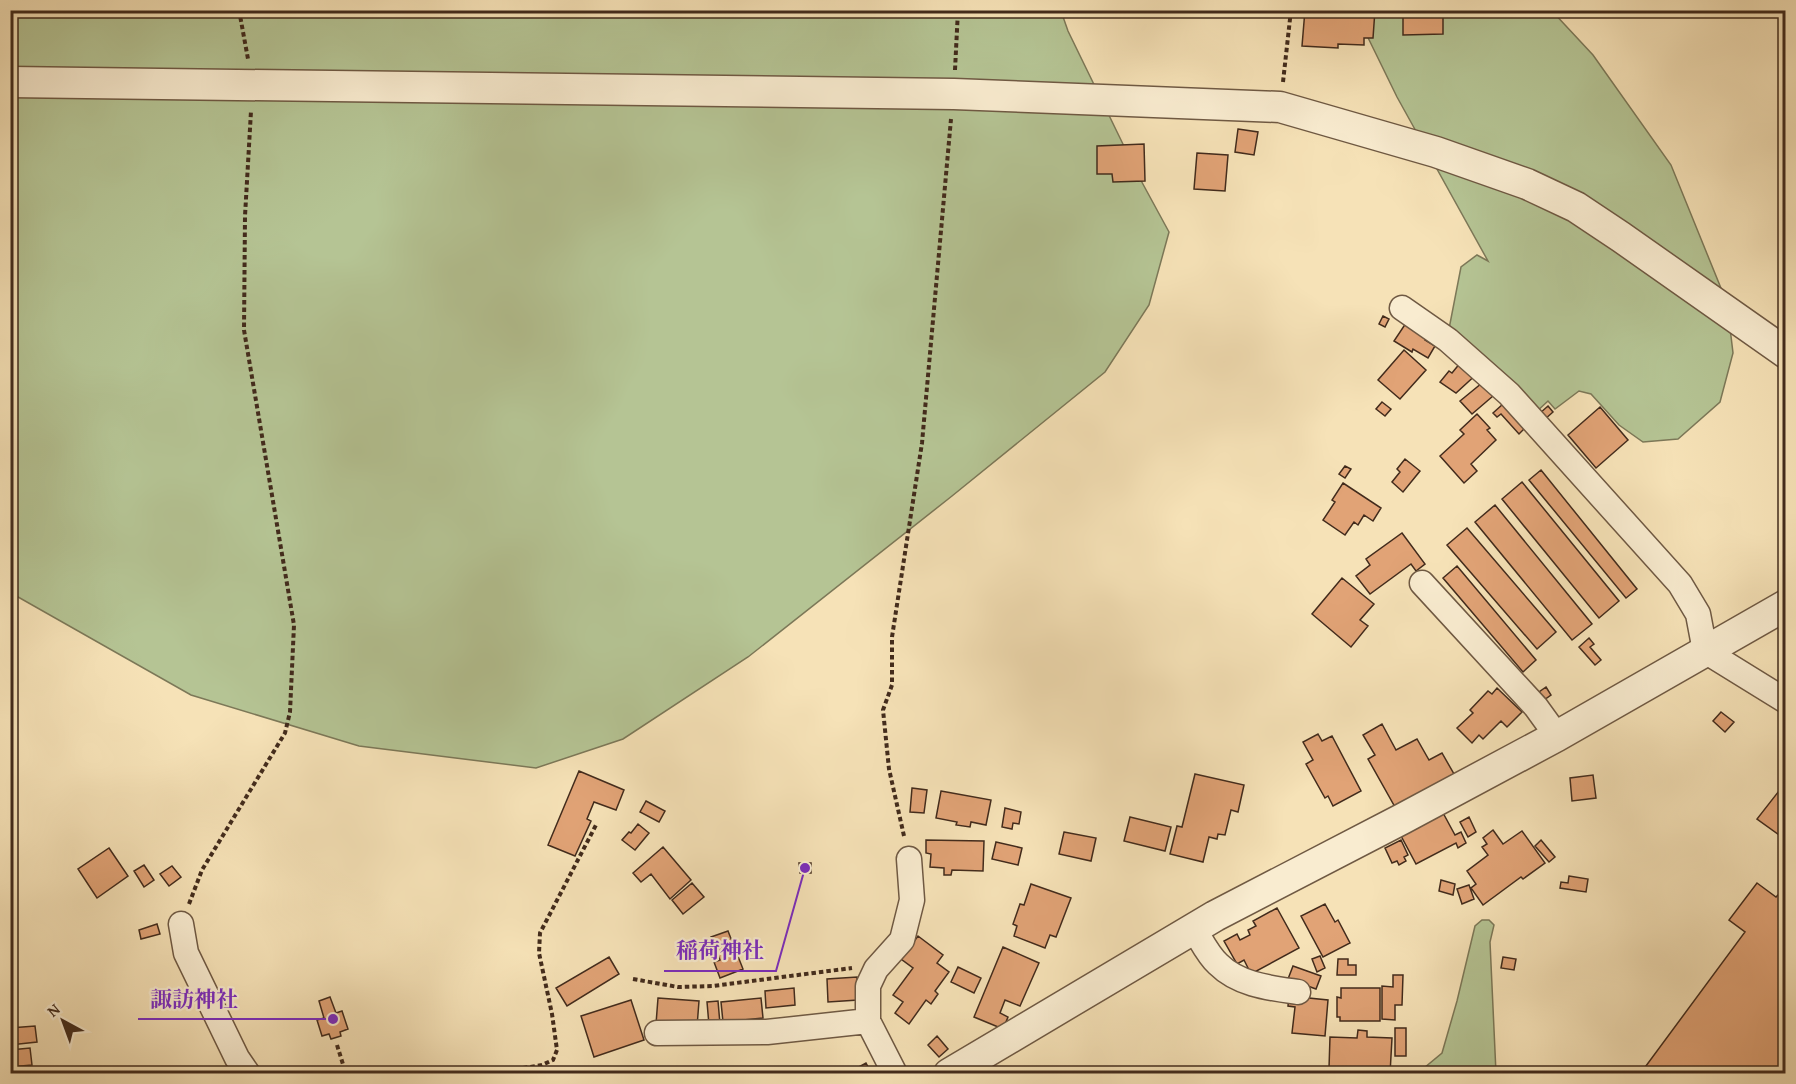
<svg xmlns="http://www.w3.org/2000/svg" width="1796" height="1084" font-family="'Gentium Book Plus','Noto Serif JP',serif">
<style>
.green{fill:#b5c494;stroke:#7c7858;stroke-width:1.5}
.building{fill:#e1a376;stroke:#422b1c;stroke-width:1.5}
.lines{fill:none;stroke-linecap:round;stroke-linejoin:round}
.minor-casing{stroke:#6f5943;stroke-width:27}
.tertiary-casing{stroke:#6f5943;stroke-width:33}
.path{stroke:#422b1c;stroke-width:4;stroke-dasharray:4.5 3;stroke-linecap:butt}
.minor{stroke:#f9ecd0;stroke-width:24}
.tertiary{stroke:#f9ecd0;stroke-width:30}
.leader{fill:none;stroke:#7b2cbf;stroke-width:2}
.callout-dot{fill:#7b2cbf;stroke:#f9ecd0;stroke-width:2}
.callout-label{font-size:22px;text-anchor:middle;font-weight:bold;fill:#7b2cbf;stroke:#f9ecd0;stroke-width:4.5;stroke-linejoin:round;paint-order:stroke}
</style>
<rect width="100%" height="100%" fill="#f6e2b7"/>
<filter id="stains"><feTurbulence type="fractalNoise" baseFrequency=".00333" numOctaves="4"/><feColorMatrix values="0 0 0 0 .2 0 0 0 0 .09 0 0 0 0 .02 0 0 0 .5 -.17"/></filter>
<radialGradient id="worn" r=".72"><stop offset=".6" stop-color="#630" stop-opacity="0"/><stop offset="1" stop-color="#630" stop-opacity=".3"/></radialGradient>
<path class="green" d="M11 11H1061L1068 31 1138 175 1169 232 1149 305 1105 372 952 496 748 657 623 739 536 768 359 746 191 695 11 593Z
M1355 11H1552L1593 55 1671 165 1727 303 1733 353 1720 402 1678 439 1643 442 1619 425 1591 394 1579 391 1555 409 1548 401 1534 414 1448 334 1461 267 1477 255 1488 261 1397 97Z
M1482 920H1489L1494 925 1490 942 1496 1073H1418L1442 1053 1457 1001 1475 926Z"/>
<path class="building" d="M1305 10H1375L1373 38H1364V45L1338 44V48L1302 46Z
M1403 10H1443V34L1403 35Z
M1238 129 1258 132 1254 155 1235 152Z
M1144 144 1145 181 1113 182 1112 174H1097V146Z
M1197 153 1228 155 1225 191 1194 189Z
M1383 316 1389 319 1385 327 1379 324Z
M1406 323 1427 336 1425 340 1435 346 1428 358 1413 349 1412 352 1394 341Z
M1404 350 1426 370 1400 399 1378 380Z
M1461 362 1479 372 1456 393 1440 382 1449 371 1452 373Z
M1482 383 1493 396 1472 414 1460 401Z
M1382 402 1391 409 1385 416 1376 409Z
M1503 404 1525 428 1519 434 1501 414 1497 417 1493 413Z
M1548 406 1553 412 1544 420 1539 414Z
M1600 407 1628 440 1596 468 1568 435Z
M1477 414 1490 428 1487 430 1496 440 1471 464 1477 471 1464 483 1440 456 1464 434 1460 430Z
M1405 459 1420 471 1403 492 1392 482 1400 472 1397 469Z
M1345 466 1351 469 1345 478 1339 474Z
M1541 470 1637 589 1626 598 1529 480Z
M1522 482 1619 601 1599 618 1502 499Z
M1343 483 1381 508 1373 521 1364 515 1358 525 1354 522 1345 535 1323 520 1335 502 1332 500Z
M1495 505 1592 624 1572 640 1475 522Z
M1467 528 1556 632 1537 649 1447 545Z
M1402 533 1425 564 1416 571 1411 564 1370 594 1356 576 1370 565 1366 559Z
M1457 566 1536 660 1523 672 1443 578Z
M1342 578 1374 604 1360 620 1368 626 1351 647 1312 614Z
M1589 638 1594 644 1590 647 1601 660 1595 665 1579 647Z
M1546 687 1551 695 1544 700 1539 692Z
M1497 688 1522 712 1507 727 1501 721 1483 739 1479 735 1472 743 1457 728 1473 713 1470 710 1488 691 1492 694Z
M1721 712 1734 722 1725 732 1713 721Z
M1382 724 1396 750 1417 739 1429 760 1442 753 1454 774 1395 807 1368 759 1375 755 1363 735Z
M1318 734 1322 741 1332 736 1361 791 1333 806 1328 796 1325 798 1306 764 1313 760 1303 742Z
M579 771 624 790 616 810 594 802 587 819 591 821 575 856 548 845Z
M1195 774 1244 785 1238 812 1231 810 1225 835 1218 834 1217 839 1209 837 1203 862 1170 854 1177 826 1182 827Z
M1593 775 1596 798 1572 801 1570 778Z
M1786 782V840L1757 819Z
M912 788 927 790 924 813 910 812Z
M941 791 991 800 986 825 971 822 970 827 956 825 957 822 936 818Z
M646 801 665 811 659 822 640 812Z
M1005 808 1021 812 1019 824 1013 823 1012 829 1002 827Z
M1442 811 1455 835 1461 832 1466 843 1458 848 1456 843 1416 864 1400 834Z
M1130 817 1171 827 1165 851 1124 841Z
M1469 817 1476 832 1468 837 1460 822Z
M638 824 649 833 635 850 622 840 629 832 631 833Z
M1493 830 1503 844 1522 831 1545 863 1523 879 1521 877 1483 905 1471 888 1476 884 1467 871 1488 855 1482 847 1487 844 1483 838Z
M1064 832 1096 838 1091 861 1059 854Z
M926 840 984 841 983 871 952 870 951 875H944V868L930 867 931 854 926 853Z
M1401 840 1408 855 1404 857 1406 861 1399 865 1397 861 1392 863 1385 848Z
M1541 840 1555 857 1549 862 1535 846Z
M996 842 1022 848 1018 865 992 859Z
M663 847 691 880 670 899 651 874 641 882 633 873Z
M109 848 128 876 97 898 78 869Z
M799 863H811V873H800Z
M144 865 154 880 144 887 134 871Z
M172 866 181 877 169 886 160 874Z
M1569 876 1588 879 1586 892 1560 888 1561 882 1568 883Z
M1441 880 1455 884 1453 895 1439 891Z
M692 883 704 897 683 914 672 900Z
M1757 883 1776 897 1779 894 1786 899V1074H1640L1745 932 1729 920Z
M1031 884 1071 898 1056 937 1050 935 1045 948 1014 936 1017 926 1013 924 1020 904 1024 905Z
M1469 885 1474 899 1462 904 1457 889Z
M1325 904 1335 922 1338 920 1350 943 1323 957 1301 916Z
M1277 908 1299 948 1251 974 1244 960 1237 964 1224 941 1237 934 1240 940 1250 935 1248 930 1256 926 1253 921Z
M157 924 160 934 141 939 139 930Z
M728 931 743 969 720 978 714 962 720 960 711 937Z
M918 936 943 955 937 963 949 972 935 991 938 994 931 1004 926 1000 909 1024 895 1013 903 1002 893 995 913 968 901 959Z
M1003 947 1039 963 1020 1006 1005 1000 1000 1013 1008 1017 1003 1029 974 1017Z
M1320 956 1325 968 1317 972 1312 959Z
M609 957 619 974 567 1006 556 988Z
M1503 957 1516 959 1514 970 1501 968Z
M1338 959H1348V965H1356V975H1337Z
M1293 966 1321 976 1316 989 1288 979Z
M958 967 981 978 974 993 951 982Z
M1393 975H1403L1402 1005H1395V1020L1382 1019V986L1393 987Z
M857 977 858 1000 828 1002 827 979Z
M794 988 795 1005 766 1008 765 991Z
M1341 988H1380V1021H1340V1017H1337V997L1341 998Z
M1289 996 1328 1000 1325 1036 1292 1033 1295 1007 1288 1006Z
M330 997 336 1013 342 1011 348 1029 340 1032 341 1036 331 1039 329 1034 322 1036 317 1020 324 1018 319 1001Z
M658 998 699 1001 697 1027 656 1024Z
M761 998 763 1018 723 1022 721 1002Z
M631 1000 644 1040 594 1057 581 1016Z
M718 1001 720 1024 709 1025 707 1002Z
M35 1026 37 1042 10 1045V1028Z
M1395 1028H1406V1056H1395Z
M1358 1030 1367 1031V1037L1392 1038 1390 1074H1368V1070L1329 1068 1330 1037 1357 1038Z
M937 1036 948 1049 939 1057 928 1045Z
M30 1048 32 1065 10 1067V1050Z
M866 1063 872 1074H846Z"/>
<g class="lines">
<g class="minor-casing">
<path id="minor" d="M1402 308 1448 340 1509 394 1680 584 1698 614 1705 651 1786 701
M1422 583 1536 707 1557 736
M181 924 186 953 237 1058 248 1074
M1194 929C1201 940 1208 955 1218 964 1239 985 1270 988 1298 992
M657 1033 767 1032 868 1021
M895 1074 868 1021V986L876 969 902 940 912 900 909 859"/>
</g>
<g class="tertiary-casing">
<path id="tertiary" d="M10 82 954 94 1280 107 1436 152 1527 184 1576 207 1621 237 1786 353
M949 1074 1215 916 1402 819 1557 736 1786 605"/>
</g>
<path class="path" d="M239 10 248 59
M955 70 958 10
M1283 82 1291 10
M904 836 889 769 883 710 892 685V637L922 443 951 119
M189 904 202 870 285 733 290 712 294 625 244 330 245 216 251 111
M633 979 678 987 713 986 852 968
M337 1045 346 1074
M486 1074 542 1065 553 1060 557 1050 552 1014 539 953 540 933 596 825"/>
<use href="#minor" class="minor"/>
<use href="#tertiary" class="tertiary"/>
</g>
<path class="leader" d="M805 868L776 971H664M333 1019L250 1019H138"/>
<g class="callout-dot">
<circle cx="805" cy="868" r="6"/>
<circle cx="333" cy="1019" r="6"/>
</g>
<g class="callout-label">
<text x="720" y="958">稲荷神社</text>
<text x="194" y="1007">諏訪神社</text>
</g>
<rect width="1796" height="1084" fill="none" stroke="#f6e2b7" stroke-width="36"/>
<rect x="12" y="12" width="1772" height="1060" fill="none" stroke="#422b1c" stroke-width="3"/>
<rect x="18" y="18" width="1760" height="1048" fill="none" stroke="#422b1c" stroke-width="1.5"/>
<g transform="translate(63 1021) rotate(319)" stroke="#f9ecd0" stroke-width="4.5" paint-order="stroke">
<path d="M0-4.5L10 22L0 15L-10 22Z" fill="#422b1c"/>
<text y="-9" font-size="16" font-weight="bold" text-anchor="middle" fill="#422b1c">N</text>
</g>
<rect width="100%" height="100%" filter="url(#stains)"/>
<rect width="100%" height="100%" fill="url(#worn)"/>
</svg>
